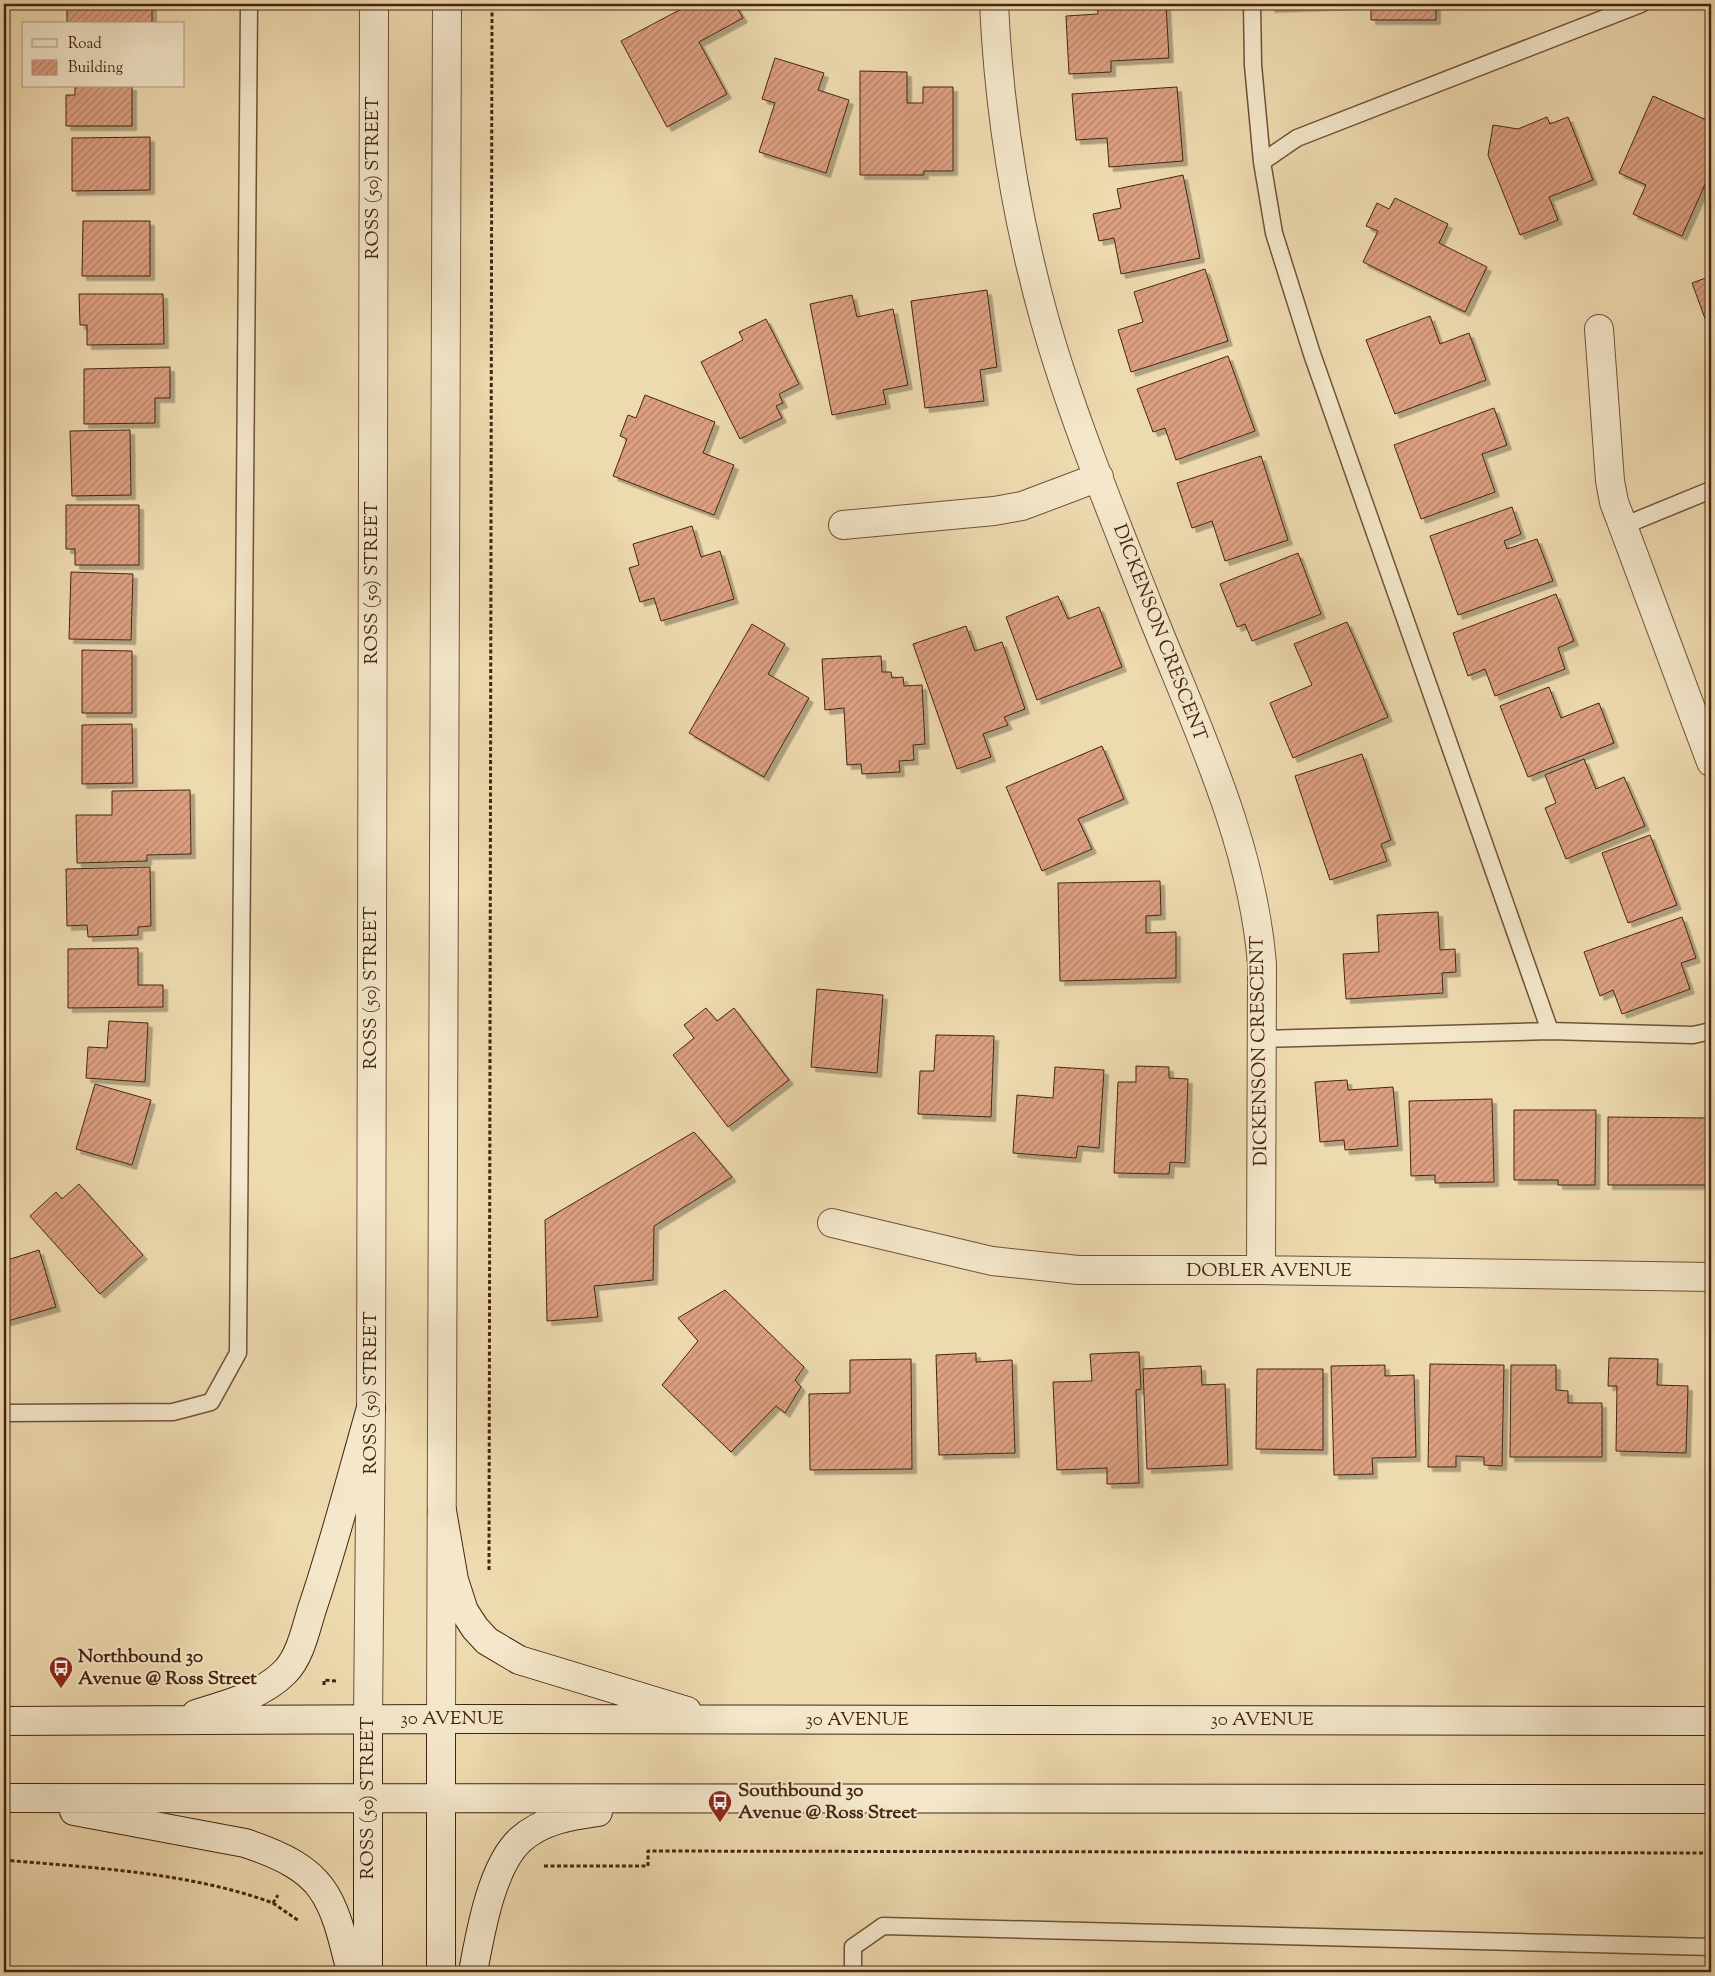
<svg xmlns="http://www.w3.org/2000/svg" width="1715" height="1976" font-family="'Sorts Mill Goudy',serif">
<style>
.building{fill:url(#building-hatch);stroke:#452412;filter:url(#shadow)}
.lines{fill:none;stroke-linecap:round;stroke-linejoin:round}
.service-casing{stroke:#6f5239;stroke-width:19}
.minor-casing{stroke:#6f5239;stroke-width:30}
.tertiary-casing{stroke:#6f5239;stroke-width:30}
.secondary-casing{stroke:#452412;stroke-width:30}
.path{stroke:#452412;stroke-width:3;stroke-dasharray:4 2.5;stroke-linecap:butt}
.service{stroke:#f4e7cb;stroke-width:16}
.minor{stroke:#f4e7cb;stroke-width:28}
.tertiary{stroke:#f4e7cb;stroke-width:28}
.secondary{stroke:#f4e7cb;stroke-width:28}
.labels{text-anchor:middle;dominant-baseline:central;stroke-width:4;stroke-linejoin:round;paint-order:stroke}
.street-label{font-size:19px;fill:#452412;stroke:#f4e7cb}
.poi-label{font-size:19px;font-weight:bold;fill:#452412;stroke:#f4e7cb;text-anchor:start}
</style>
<defs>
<pattern id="building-hatch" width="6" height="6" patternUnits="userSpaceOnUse" patternTransform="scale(1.25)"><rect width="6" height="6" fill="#dda082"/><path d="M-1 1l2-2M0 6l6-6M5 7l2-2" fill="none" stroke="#b58269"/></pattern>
<filter id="shadow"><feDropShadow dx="4.5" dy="4.5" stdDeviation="0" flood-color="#0004"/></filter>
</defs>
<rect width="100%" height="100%" fill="#eedaaf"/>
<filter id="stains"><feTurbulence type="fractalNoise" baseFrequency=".004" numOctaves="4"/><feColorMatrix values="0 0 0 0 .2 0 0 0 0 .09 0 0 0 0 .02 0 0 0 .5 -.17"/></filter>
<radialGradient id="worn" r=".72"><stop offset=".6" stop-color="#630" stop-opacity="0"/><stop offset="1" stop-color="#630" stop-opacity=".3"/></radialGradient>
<path class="building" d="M67 4H152V24H67Z
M683 4H735L743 18 699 42 727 94 667 127 621 41 685 7Z
M1097 4H1166L1169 58 1111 61V72L1069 74 1066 16 1098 14Z
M1270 4H1349V5L1270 8Z
M1371 4H1436V20H1371Z
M775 58 824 73 818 90 849 100 826 173 759 152 775 103 762 99Z
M860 71 907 72V103H923V87H953V171H924V175H860Z
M75 86H132V126H66V95H75Z
M1177 87 1183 161 1109 167 1107 138 1076 140 1072 94Z
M1653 96 1711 122V171L1682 236 1633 214 1646 185 1619 173Z
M1547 117 1550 124 1568 117 1593 180 1549 197 1558 220 1520 235 1488 155 1493 125 1518 129Z
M150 137V190L72 191V138Z
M1183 175 1200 258 1121 274 1114 238 1099 241 1093 214 1121 208 1117 189Z
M1395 198 1448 224 1439 243 1487 267 1465 312 1363 262 1378 231 1366 226 1377 203 1389 209Z
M83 221H150V276H82Z
M1205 269 1228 341 1131 372 1118 330 1143 322 1134 292Z
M1711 276V335L1692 283Z
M987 290 997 367 980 370 984 401 925 408 911 301Z
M79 294H163L164 344 87 345V325H80Z
M852 295 857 317 893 309 908 385 883 390 886 404 832 415 810 304Z
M1430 316 1440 344 1469 333 1486 380 1395 414 1366 340Z
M766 319 799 384 779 394 783 403 776 406 782 418 740 439 701 362 743 340 739 332Z
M1228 356 1255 431 1176 460 1165 428 1153 432 1137 389Z
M170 367V398H155V423L84 424V369Z
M1707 394H1711V414Z
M645 395 715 422 703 453 734 465 714 515 613 476 627 439 620 436 628 415 636 418Z
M1494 408 1507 445 1482 454 1495 492 1421 519 1394 445Z
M130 430 131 495 72 496 70 431Z
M1261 456 1288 540 1225 561 1212 521 1192 528 1177 483Z
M66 505H139V565H75V549H66Z
M1512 507 1521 534 1504 541 1507 549 1537 539 1553 581 1458 615 1430 536Z
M692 526 701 557 720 551 734 599 661 621 654 598 640 602 629 568 639 565 633 544Z
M1298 553 1321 614 1252 641 1245 624 1237 627 1220 584Z
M71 572 133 574 131 640 69 639Z
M1556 594 1574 641 1558 648 1565 669 1495 696 1485 669 1468 676 1453 633Z
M1058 596 1068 619 1099 607 1122 667 1037 700 1006 617Z
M1347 622 1388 717 1293 758 1270 703 1312 685 1294 644Z
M752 624 785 644 768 674 809 698 764 777 689 733Z
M966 626 975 651 1002 642 1025 709 1004 717 1008 725 983 734 991 757 957 769 913 644Z
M82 650 132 651V713H82Z
M881 656 882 672H891L892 678 903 677 904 686 922 685 925 744 913 745 914 760 899 761 900 772 862 774 861 764 847 765 844 708 825 710 822 659Z
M1549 687 1561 718 1599 703 1614 743 1528 777 1500 706Z
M132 724 133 783 82 784V725Z
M1102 746 1124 799 1078 819 1092 849 1042 871 1006 787Z
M1362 754 1391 840 1381 844 1387 861 1330 880 1295 776Z
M1584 759 1596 789 1624 777 1645 826 1566 859 1545 808 1556 803 1545 775Z
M190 790 191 854 147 855V861L77 863 76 815H112V791Z
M1650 835 1677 905 1628 923 1602 853Z
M150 867 151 926 138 927V935L88 937 87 925 67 926 66 869Z
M1160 881 1161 915 1146 916V933L1176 932V978L1060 981 1058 883Z
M1438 912 1440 950 1455 949 1456 972 1442 973 1443 993 1346 999 1343 954 1379 952 1377 915Z
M1682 917 1696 958 1681 963 1690 989 1622 1014 1613 990 1600 996 1584 952Z
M138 948V985H163V1007L68 1008V949Z
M817 989 883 995 877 1073 811 1067Z
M706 1008 717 1021 734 1008 789 1080 728 1127 673 1055 694 1038 684 1025Z
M109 1021 148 1023 145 1082 86 1078 88 1047 107 1048Z
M936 1035 994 1036 991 1117 918 1114 920 1071H934Z
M1136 1066 1169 1067V1078L1188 1079 1185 1163 1170 1162 1169 1174 1114 1173 1118 1082H1136Z
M1055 1067 1104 1070 1099 1148 1078 1146 1076 1158 1013 1153 1017 1095 1053 1098Z
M1347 1080 1348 1090 1393 1087 1398 1146 1345 1150 1344 1140 1320 1142 1315 1082Z
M95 1084 151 1100 132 1165 76 1149Z
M1492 1099 1494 1182 1435 1183V1175L1411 1176 1409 1101Z
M1514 1110H1596L1595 1185H1558V1180H1514Z
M1608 1117 1707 1118V1185H1608Z
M694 1132 732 1177 654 1226 653 1280 594 1286 598 1317 547 1321 545 1220Z
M79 1184 143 1255 100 1294 30 1216 56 1192 62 1199Z
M39 1250 56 1307 4 1322V1261Z
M725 1290 804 1367 795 1380 801 1387 785 1413 776 1406 731 1452 662 1385 698 1341 678 1318Z
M1139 1352 1141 1389 1136 1390 1139 1483 1107 1484V1468L1057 1470 1053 1382 1092 1381 1090 1354Z
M976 1353V1362L1012 1360 1015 1453 939 1455 936 1355Z
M1609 1358 1658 1359 1657 1385 1688 1386 1686 1453 1616 1451 1617 1386H1608Z
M911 1359 912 1469 810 1470 809 1394 850 1393V1360Z
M1430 1364 1504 1365 1502 1466 1484 1465V1457L1456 1456V1467H1428Z
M1385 1365V1376L1414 1375 1416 1457 1372 1458 1373 1474 1334 1475 1331 1366Z
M1511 1365H1556V1390L1568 1391V1403H1602V1457H1510Z
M1201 1366 1202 1385 1225 1384 1228 1465 1147 1469 1143 1369Z
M1257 1369H1323V1450L1256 1449Z"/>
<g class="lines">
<g class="service-casing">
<path id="service" d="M1252 4 1253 65 1262 162 1274 233 1312 354 1550 1031
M1262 162 1297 138 1641 4
M1623 526 1711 490
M1263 1039 1550 1031 1693 1035 1711 1031
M4 1413 173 1412 211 1402 238 1353 249 4
M853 1972V1947L883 1926 1711 1947"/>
</g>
<g class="minor-casing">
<path id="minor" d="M994 4C999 111 1016 218 1045 321 1073 420 1113 515 1150 610 1195 724 1252 840 1262 964L1261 1270
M1599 329 1610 481 1614 502 1711 762
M843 525 994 511 1022 506 1099 477
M832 1223 992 1261 1078 1270H1261L1711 1277"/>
</g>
<g class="tertiary-casing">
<path id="tertiary" d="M441 1719 447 4
M368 1720 371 1408 374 4"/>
</g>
<g class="secondary-casing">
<path id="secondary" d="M442 1511 454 1580 464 1611 475 1628 487 1641 519 1660 687 1711
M196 1714C227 1704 261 1696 285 1672 301 1656 306 1627 313 1606 335 1541 352 1474 371 1408
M441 1719V1972
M4 1721 441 1719 1711 1721
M4 1798 1711 1799
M74 1811 245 1843C326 1870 332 1894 351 1972
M368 1972V1720
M473 1972C480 1935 491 1867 520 1840 542 1820 570 1816 598 1812"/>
</g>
<path class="path" d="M489 1570 492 4
M324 1685V1680L336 1681
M4 1860C93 1868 188 1872 273 1903L278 1895
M544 1866H648V1851L1711 1853
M273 1903 299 1921"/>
<use href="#service" class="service"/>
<use href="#minor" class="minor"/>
<use href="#tertiary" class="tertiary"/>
<use href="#secondary" class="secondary"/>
</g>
<defs>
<g id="bus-pin" transform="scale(1.25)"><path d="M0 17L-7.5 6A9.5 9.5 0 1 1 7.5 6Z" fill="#8f2418" stroke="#f4e7cb"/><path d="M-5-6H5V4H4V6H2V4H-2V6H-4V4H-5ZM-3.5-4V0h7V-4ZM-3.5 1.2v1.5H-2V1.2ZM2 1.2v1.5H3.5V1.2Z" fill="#fff"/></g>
</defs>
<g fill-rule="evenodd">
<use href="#bus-pin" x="61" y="1668"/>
<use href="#bus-pin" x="720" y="1802"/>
</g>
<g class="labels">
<g class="street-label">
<text transform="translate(373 178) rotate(-90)">ROSS (50) STREET</text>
<text transform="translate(372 583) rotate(-90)">ROSS (50) STREET</text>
<text transform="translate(1159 633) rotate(69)">DICKENSON CRESCENT</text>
<text transform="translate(371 988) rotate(-90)">ROSS (50) STREET</text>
<text transform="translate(1260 1051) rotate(-91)">DICKENSON CRESCENT</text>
<text x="1269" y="1271">DOBLER AVENUE</text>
<text transform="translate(371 1393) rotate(-90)">ROSS (50) STREET</text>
<text x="452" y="1719">30 AVENUE</text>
<text x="857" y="1720">30 AVENUE</text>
<text x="1262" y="1720">30 AVENUE</text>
<text transform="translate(368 1798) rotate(-90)">ROSS (50) STREET</text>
</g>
<g class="poi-label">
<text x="78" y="1657">Northbound 30<tspan x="78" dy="22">Avenue @ Ross Street</tspan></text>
<text x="738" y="1791">Southbound 30<tspan x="738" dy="22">Avenue @ Ross Street</tspan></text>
</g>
</g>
<rect width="1715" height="1976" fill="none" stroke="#eedaaf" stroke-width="20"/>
<rect x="5" y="5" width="1705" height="1966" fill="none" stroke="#452412" stroke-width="2.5"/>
<rect x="10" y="10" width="1695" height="1956" fill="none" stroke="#452412"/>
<rect x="22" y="22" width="162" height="65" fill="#f4e7cb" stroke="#ae9981"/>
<rect x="32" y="39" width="25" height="8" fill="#f4e7cb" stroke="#ae9981"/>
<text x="68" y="48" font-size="15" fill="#452412">Road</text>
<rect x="32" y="60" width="25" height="15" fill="url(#building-hatch)" stroke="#ae9981"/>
<text x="68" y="72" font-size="15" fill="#452412">Building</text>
<rect width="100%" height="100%" filter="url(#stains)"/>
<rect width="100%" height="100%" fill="url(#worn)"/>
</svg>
